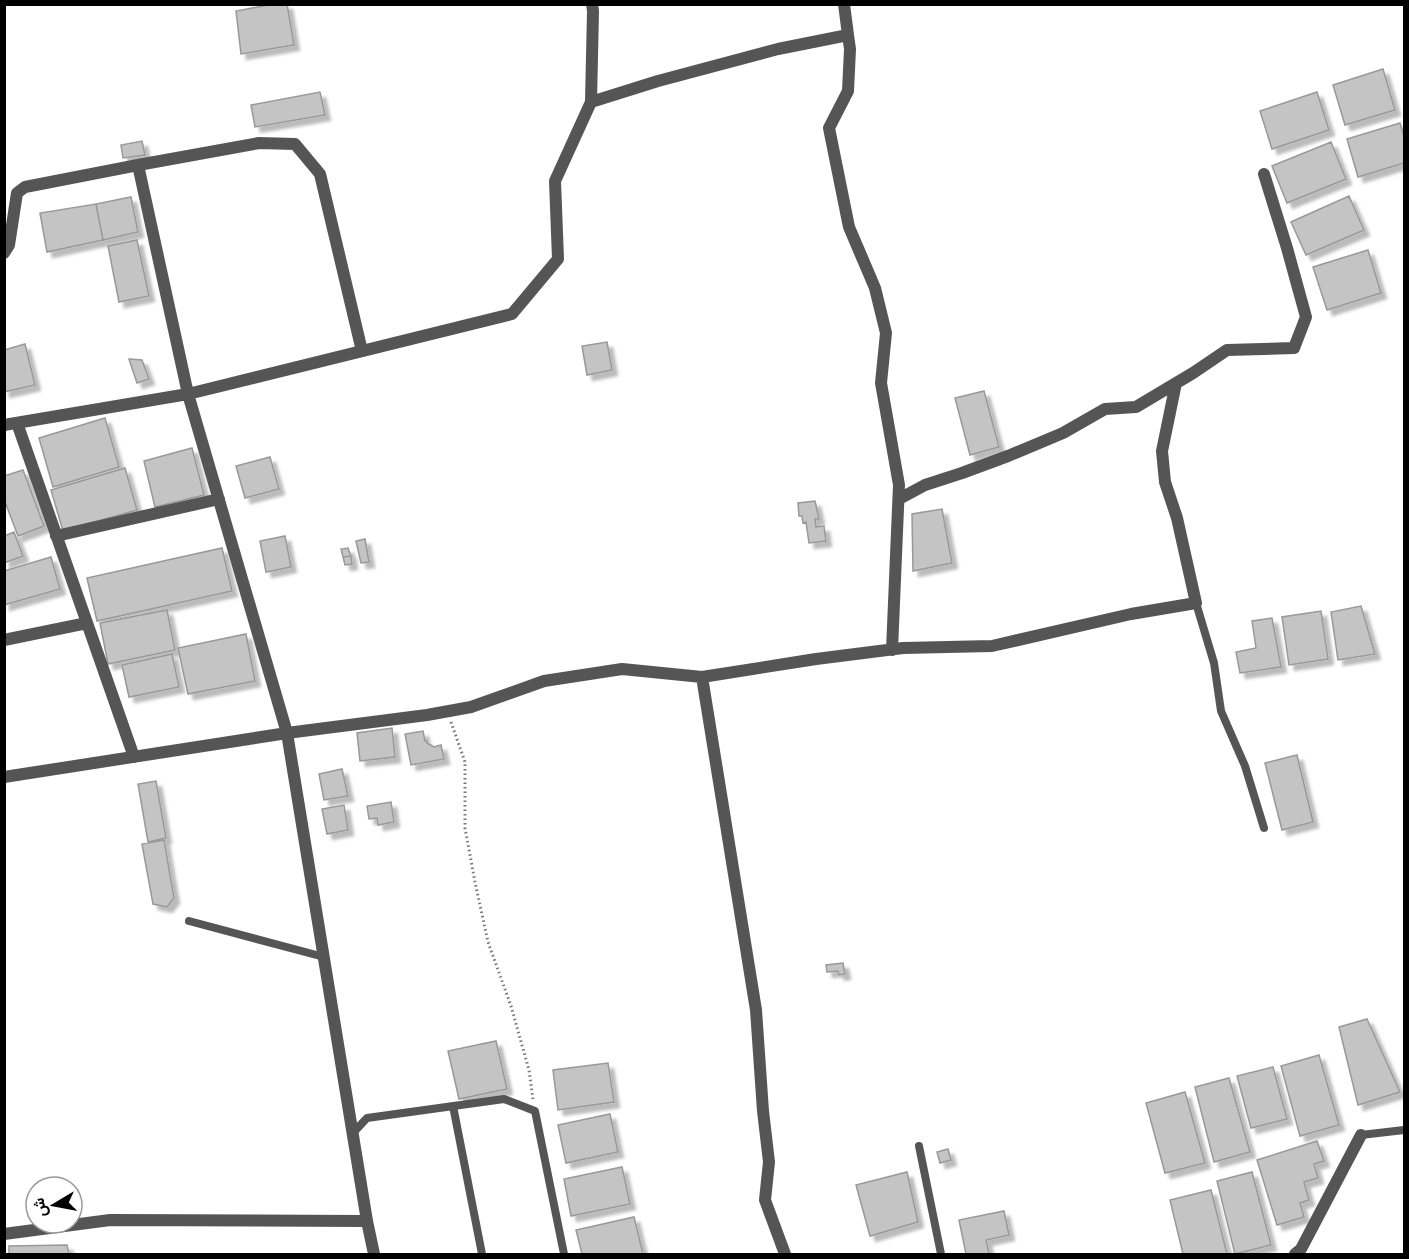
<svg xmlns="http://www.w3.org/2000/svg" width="1409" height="1259" font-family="'DM Sans',Vazirmatn,sans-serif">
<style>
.building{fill:#c4c4c4;stroke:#999;stroke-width:1.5;filter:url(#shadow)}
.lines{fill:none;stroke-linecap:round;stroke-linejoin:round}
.path{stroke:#777;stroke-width:3;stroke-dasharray:1.5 3;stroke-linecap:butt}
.service{stroke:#555;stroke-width:8}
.minor{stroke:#555;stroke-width:12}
</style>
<defs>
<filter id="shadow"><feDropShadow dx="5.5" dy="5.5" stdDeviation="1.5" flood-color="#0004"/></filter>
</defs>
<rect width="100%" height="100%" fill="#fff"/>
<path class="building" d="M274 4H287L294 45 241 54 236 11Z
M1383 69 1395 110 1345 125 1333 85Z
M320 92 325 115 255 127 251 105Z
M1317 92 1329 130 1272 149 1260 111Z
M1400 123 1404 136V163L1358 177 1347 139Z
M142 141 145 155 123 158 121 145Z
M1331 142 1346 179 1287 203 1272 166Z
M1349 196 1364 230 1306 255 1291 222Z
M131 197 138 232 103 240 96 204Z
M96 204 103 240 47 252 40 213Z
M137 240 149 296 119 302 108 246Z
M1368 250 1381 293 1327 310 1313 267Z
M607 342 612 370 587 375 582 346Z
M25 344 35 385 4 392V350Z
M129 359 142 360 149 379 137 383Z
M984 391 999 447 970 455 955 398Z
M105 418 119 467 53 487 39 438Z
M192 448 204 495 155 507 144 461Z
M270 457 279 489 245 498 236 466Z
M125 468 137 510 63 531 51 490Z
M23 470 44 526 18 536 4 499V476Z
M815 501 819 519H815L816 527 824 526 826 541 809 543 806 522 803 523 802 516H799L798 503Z
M942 509 952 563 913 571 912 514Z
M14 532 23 556 4 563V536Z
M285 536 291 567 266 572 260 541Z
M365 539 369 562 361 563 356 541Z
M222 548 232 591 97 621 87 578Z
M348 548 351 556 343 557 341 549Z
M351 556 352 564 345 565 343 557Z
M51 557 60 589 4 605V571Z
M1361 606 1375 654 1338 660 1331 612Z
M167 610 175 650 108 664 100 623Z
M1321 611 1328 659 1289 665 1282 617Z
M1272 618 1281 667 1240 673 1236 652 1256 648 1252 621Z
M246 634 255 681 188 694 178 648Z
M172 654 179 687 129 697 122 665Z
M392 728 395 757 360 761 357 733Z
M423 731 425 741H427V743L434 747 441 745 444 759 411 765 405 734Z
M1297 755 1313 822 1282 830 1265 763Z
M342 769 348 796 324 800 319 774Z
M156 781 166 838 148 842 138 784Z
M391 802 394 822 378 825 377 818 369 819 367 806Z
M344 805 348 830 327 834 322 809Z
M164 840 174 898 167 907 153 904 142 844Z
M843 963 845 974 839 975 838 971 827 972 826 965Z
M1367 1019 1400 1092 1358 1105 1339 1027Z
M496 1041 507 1089 459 1099 448 1051Z
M1319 1055 1339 1125 1300 1136 1281 1066Z
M608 1063 614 1102 558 1110 553 1070Z
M1273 1067 1287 1119 1251 1128 1237 1076Z
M1229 1078 1250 1152 1214 1162 1195 1087Z
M1185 1092 1205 1163 1165 1173 1146 1103Z
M610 1114 618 1152 566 1163 558 1125Z
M1317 1141 1324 1161 1314 1164 1318 1178 1304 1182 1309 1200 1300 1203 1304 1217 1277 1225 1257 1160Z
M948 1149 951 1160 940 1163 937 1152Z
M622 1167 630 1204 571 1216 564 1179Z
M907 1172 918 1222 870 1236 856 1185Z
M1252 1172 1271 1245 1235 1254 1217 1181Z
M1211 1190 1227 1254H1183L1170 1200Z
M1004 1211 1009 1235 986 1240 989 1254H966L959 1220Z
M634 1217 643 1254H582L576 1230Z
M67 1245 69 1254H9V1246Z"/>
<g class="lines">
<path class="path" d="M451 722 465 762V828L475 882 488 942 511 1006 529 1070 533 1100"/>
<path class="service" d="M1196 603 1214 663 1221 711 1245 766 1264 828
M189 921 324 957
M453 1106 482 1254
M352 1134 367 1118 504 1099 535 1111 564 1254
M1361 1135 1404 1130
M919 1146 941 1254"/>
<path class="minor" d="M848 35 850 49 848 91 829 128 849 227 875 288 886 333 881 383 899 485 892 650
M591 102 658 81 778 49 848 35 844 4
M138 165 188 394 287 733 367 1221 374 1254
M4 253 9 245 17 193 25 187 138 165 259 143 295 144 320 174 362 351
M17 423 134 757
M4 425 188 394 512 314 558 259 555 181 591 102 593 11 592 4
M899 499 925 485 962 473 1008 456 1063 433 1105 409 1136 407 1193 373 1227 350 1294 348 1306 317 1287 248 1264 174
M56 536 219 499
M4 640 87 623
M702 677 756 1010 763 1111 769 1162 765 1200 785 1254
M4 777 287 733 427 715 471 707 544 681 622 669 702 677 816 659 903 648 992 646 1131 614 1196 603 1177 518 1165 482 1162 451 1176 383
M4 1234 110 1220 367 1221
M1295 1254 1301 1249 1361 1135"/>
</g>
<rect width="1409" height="1259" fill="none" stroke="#000000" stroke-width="12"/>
<g transform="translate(54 1205) rotate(260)"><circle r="28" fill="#ffffff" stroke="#999999" stroke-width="1.5"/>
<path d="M0-4.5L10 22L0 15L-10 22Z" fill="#000000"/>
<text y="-9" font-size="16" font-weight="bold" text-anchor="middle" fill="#000000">ش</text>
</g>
</svg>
